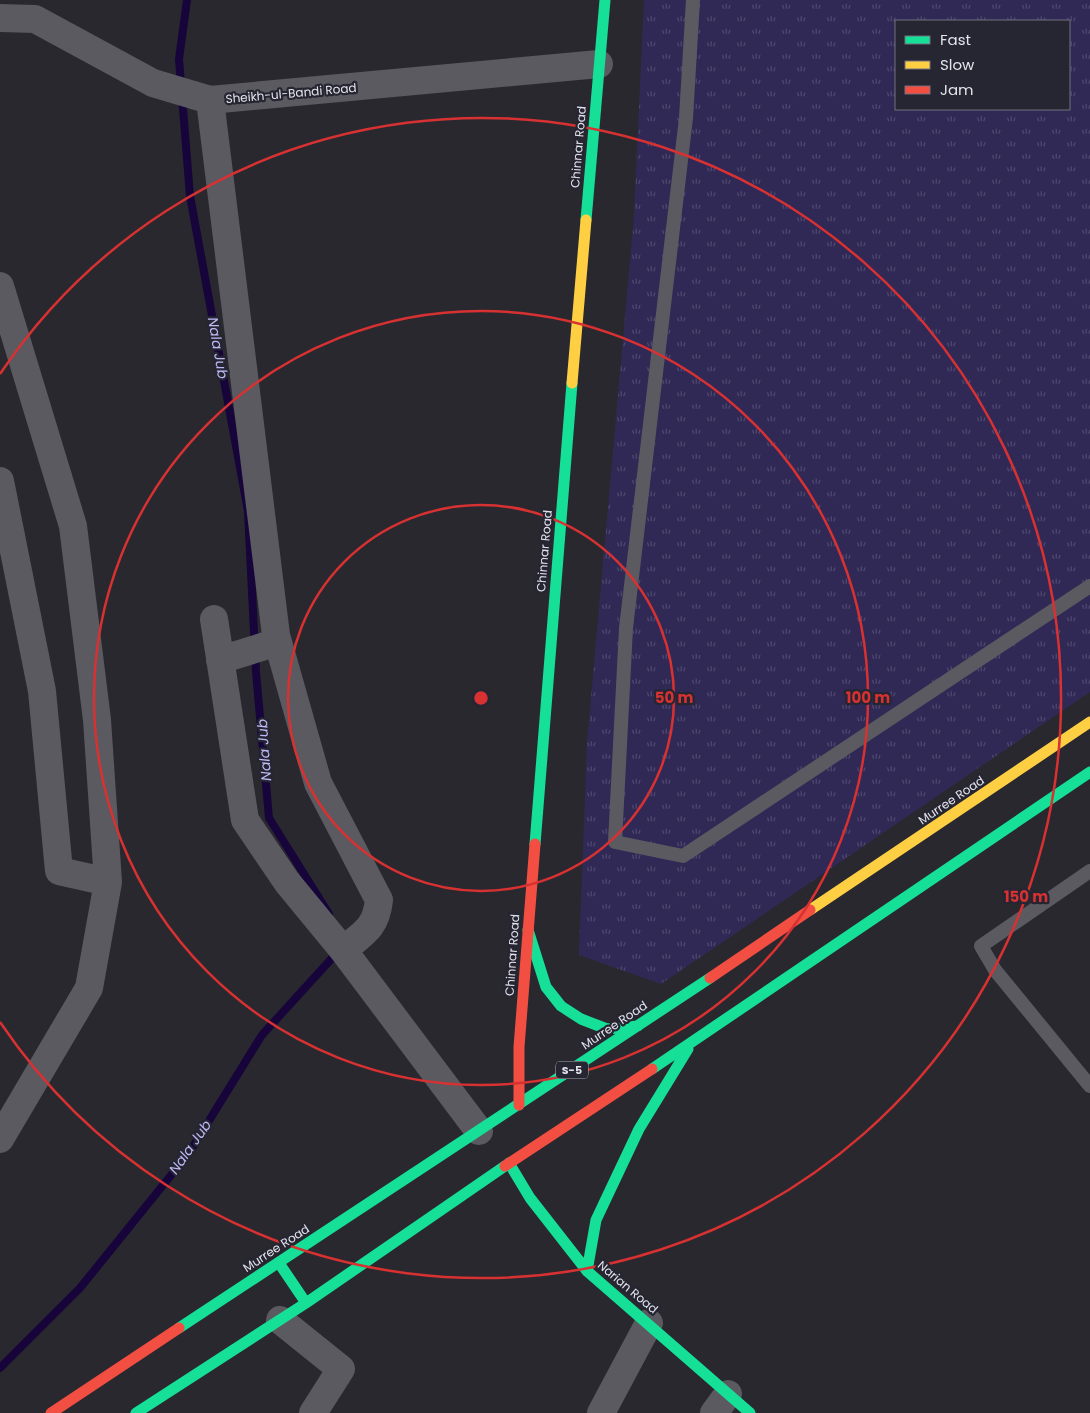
<svg xmlns="http://www.w3.org/2000/svg" width="1090" height="1413" font-family="Poppins,sans-serif">
<style>
.grass{fill:url(#grass-tufts);fill-rule:evenodd}
.lines{fill:none;stroke-linecap:round;stroke-linejoin:round}
.stream{stroke:#16043b;stroke-width:8}
.lane{stroke:#5b5a60;stroke-width:14}
.street{stroke:#5b5a60;stroke-width:28}
.fast{stroke:#16e098;stroke-width:11}
.slow{stroke:#ffcf43;stroke-width:11}
.jam{stroke:#f24e42;stroke-width:11}
.ring{fill:none;stroke:#d73132;stroke-width:2.5}
.labels{text-anchor:middle;dominant-baseline:central;stroke-width:4.5;stroke-linejoin:round;paint-order:stroke}
.shield{fill:#262532;stroke:#aaaab4;stroke-width:1}
.shield-label{font-size:11px;font-weight:bold;fill:#e3e3ec}
.street-label{font-size:12px;fill:#e3e3ec;stroke:#262532}
.water-label{font-size:14px;font-style:italic;fill:#bfbaf5;stroke:#262532}
.centre{fill:#d73132;stroke:#262532;stroke-width:2.5}
.ring-label{font-size:15px;text-anchor:middle;font-weight:bold;fill:#d73132;stroke:#262532;stroke-width:4.5;stroke-linejoin:round;paint-order:stroke}
</style>
<defs>
<pattern id="grass-tufts" width="24" height="20" patternUnits="userSpaceOnUse" patternTransform="scale(1.25)"><rect width="24" height="20" fill="#302956"/><path d="M3 7l-1-3M5 7V3M7 7l1-3M15 17l-1-3M17 17v-4M19 17l1-3" fill="none" stroke="#4e486e"/></pattern>
</defs>
<rect width="100%" height="100%" fill="#29282f"/>
<path class="grass" d="M644 0H1090V692L661 984 579 955 587 743 634 216ZM896 21H1069V109H896Z"/>
<g class="lines">
<path class="stream" d="M181 85 179 59 187 0
M182 96 190 196 248 511 256 672 269 818 329 914
M0 1368 80 1288 189 1153 262 1035 334 956V949"/>
<path class="lane" d="M693 0 686 118 626 628 615 842 683 856 1090 586
M1090 871 981 946 995 970 1090 1086"/>
<path class="street" d="M0 18 35 19 153 83 210 100 599 64
M210 100 276 635 318 783 379 900C376 928 364 933 343 950
M0 286 73 526 97 720 108 882
M0 481 42 691 59 871 108 882 89 988 0 1139
M214 619 245 820 287 882 343 950 479 1131
M220 660 278 642
M280 1320 341 1369 313 1413
M601 1413 649 1323
M714 1413 728 1394"/>
<path class="fast" d="M586 220 605 0
M535 844 572 383
M528 930 546 987 561 1006 581 1019 607 1029 638 1026
M652 1069 1090 772
M509 1163 530 1198 587 1271 750 1413
M279 1263 306 1303
M587 1271 596 1220 639 1129 688 1049
M179 1328 710 978
M136 1413 306 1303 505 1166"/>
<path class="slow" d="M572 383 586 220
M810 910 1090 722"/>
<path class="jam" d="M710 978 810 910
M519 1105V1047L535 844
M505 1166 652 1069
M51 1413 179 1328"/>
</g>
<g class="ring">
<circle cx="481" cy="698" r="193"/>
<circle cx="481" cy="698" r="387"/>
<path d="M0 374A580 580 0 1 1 0 1022"/>
</g>
<g class="labels">
<rect class="shield" x="556" y="1061.5" width="32" height="17" rx="4"/>
<g class="shield-label">
<text x="572" y="1070">S-5</text>
</g>
<g class="street-label">
<text transform="translate(291 93) rotate(-5)">Sheikh-ul-Bandi Road</text>
<text transform="translate(578 147) rotate(-85)">Chinnar Road</text>
<text transform="translate(544 551) rotate(-85)">Chinnar Road</text>
<text transform="translate(951 800) rotate(-34)">Murree Road</text>
<text transform="translate(512 955) rotate(-86)">Chinnar Road</text>
<text transform="translate(614 1025) rotate(-34)">Murree Road</text>
<text transform="translate(276 1248) rotate(-33)">Murree Road</text>
<text transform="translate(628 1287) rotate(40)">Narian Road</text>
</g>
<g class="water-label">
<text transform="translate(218 348) rotate(80)">Nala Jub</text>
<text transform="translate(264 750) rotate(-94)">Nala Jub</text>
<text transform="translate(190 1147) rotate(-55)">Nala Jub</text>
</g>
</g>
<circle cx="481" cy="698" r="8" class="centre"/>
<g class="ring-label">
<text x="674" y="703">50 m</text>
<text x="868" y="703">100 m</text>
<text x="1026" y="902">150 m</text>
</g>
<rect x="895" y="20" width="175" height="90" fill="#262532" stroke="#72717c"/>
<rect x="905" y="36" width="25" height="8" fill="#16e098" stroke="#72717c"/>
<text x="940" y="45" font-size="15" fill="#e3e3ec">Fast</text>
<rect x="905" y="61" width="25" height="8" fill="#ffcf43" stroke="#72717c"/>
<text x="940" y="70" font-size="15" fill="#e3e3ec">Slow</text>
<rect x="905" y="86" width="25" height="8" fill="#f24e42" stroke="#72717c"/>
<text x="940" y="95" font-size="15" fill="#e3e3ec">Jam</text>
</svg>
